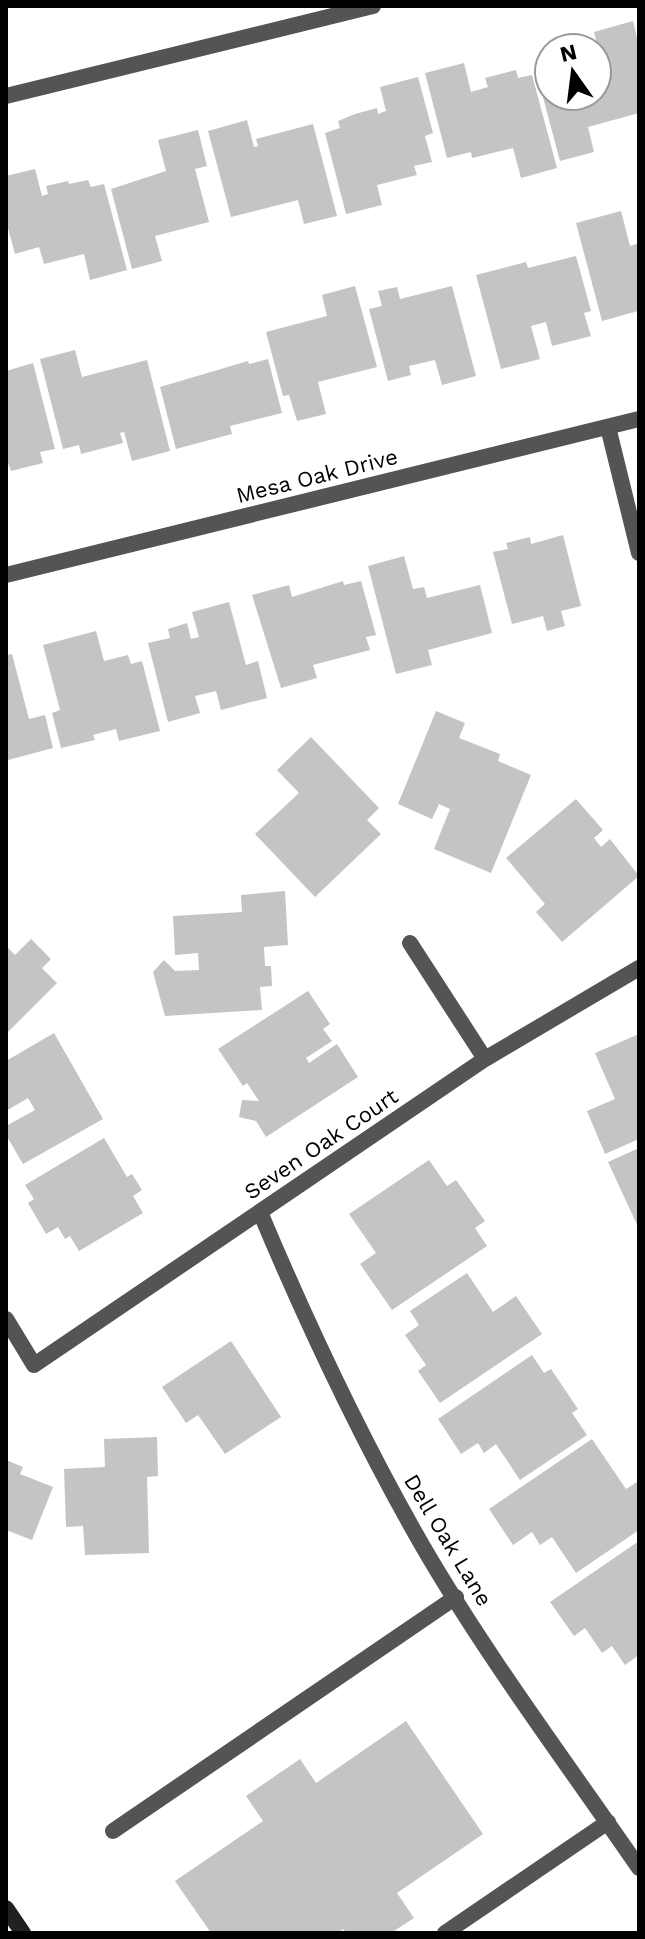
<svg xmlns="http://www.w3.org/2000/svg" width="645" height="1939" font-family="'Work Sans',sans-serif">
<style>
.building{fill:#c4c4c4}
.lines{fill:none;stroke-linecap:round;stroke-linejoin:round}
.service{stroke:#545454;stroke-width:16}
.minor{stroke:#545454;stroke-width:16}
.secondary{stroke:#212121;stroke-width:16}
.labels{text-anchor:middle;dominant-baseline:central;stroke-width:7;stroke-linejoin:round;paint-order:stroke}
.street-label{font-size:22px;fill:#000;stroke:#fff}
</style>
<rect width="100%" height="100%" fill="#fff"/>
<path class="building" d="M633 21 639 46V113L588 127 594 152 560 161 537 75 549 72V96H597V61L601 60 594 32Z
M464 63 471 92 488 87 485 78 516 70 518 78 532 75 557 168 521 178 513 148 472 158 471 152 447 158 425 73Z
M418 77 433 133 425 136 432 162 414 166 417 175 377 185 382 205 346 214 325 133 340 128 338 121 355 114 377 108 378 114 386 111 380 87Z
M247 120 254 147 258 146 256 139 313 124 337 216 304 224 298 200 231 217 208 131Z
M198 130 207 166 195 169 209 222 155 236 162 261 132 269 111 189 166 171 158 140Z
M35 169 42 196 48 194 46 186 68 181 69 184 88 180 91 187 104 184 127 270 90 280 84 254 44 264 39 247 15 254 6 221V176Z
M621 211 630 246 639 243 638 311 602 321 576 223Z
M576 256 591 311 584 313 591 336 552 346 546 322 531 326 540 359 501 369 476 275 526 262 528 268Z
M355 286 377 367 318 382 326 414 297 421 289 395 283 396 266 332 327 316 322 295Z
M452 286 476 376 442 385 435 360 409 366 411 375 388 381 369 309 382 306 378 291 397 287 400 299Z
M75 350 82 377 147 360 170 451 132 461 124 432 120 433 123 443 81 454 79 445 63 449 40 359Z
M268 359 282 413 230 426 232 434 176 449 160 387 248 361 249 364Z
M33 363 55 449 40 452 43 463 11 471 6 457V371Z
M563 535 581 606 561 611 565 626 547 631 543 616 512 624 493 552 508 549 506 543 530 537 531 544Z
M404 556 413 589 424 587 427 598 480 585 492 633 428 650 432 665 396 674 368 566Z
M343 581 344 585 361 581 376 635 366 637 370 650 313 665 317 678 281 688 252 595 289 585 292 597Z
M229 602 246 665 258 661 267 698 221 710 216 691 195 696 200 713 168 722 148 643 170 638 168 629 187 623 191 639 199 637 192 612Z
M96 631 104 661 128 655 131 664 142 661 160 731 119 741 116 729 93 735 95 740 61 748 52 713 60 710 43 645Z
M12 654 29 719 45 715 53 748 8 760 6 655Z
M436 711 465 723 459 738 500 754 498 761 531 775 491 873 434 849 450 809 439 804 432 819 398 804Z
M311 737 379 808 367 820 381 834 315 897 255 834 299 793 277 770Z
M576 799 603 830 594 838 601 847 610 839 639 876 562 942 536 912 545 904 506 858Z
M285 891 288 945 264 947 265 966H271L272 986 260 987 262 1010 165 1016 153 972 164 960 175 971 199 970 198 953 175 955 173 916 242 912 241 895Z
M31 939 51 959 42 968 57 983 8 1032 6 946 15 955Z
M308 991 330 1024 323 1029 332 1041 306 1058 309 1063 337 1044 358 1077 266 1137 256 1121 239 1117 242 1100 259 1101 247 1083 243 1086 218 1049Z
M54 1033 103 1119 23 1164 6 1135V1126L35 1110 28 1098 6 1111V1061Z
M639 1034V1139L605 1154 587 1111 615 1099 595 1053Z
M104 1138 127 1177 132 1174 142 1190 133 1196 143 1213 79 1251 70 1236 65 1239 58 1227 46 1234 28 1203 34 1199 25 1185Z
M639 1148V1229L608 1162Z
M429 1160 447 1186 456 1180 485 1221 475 1228 487 1246 392 1310 360 1264 376 1253 349 1214Z
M467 1273 493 1312 516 1296 542 1334 440 1403 418 1371 426 1365 405 1335 419 1325 410 1311Z
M231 1341 281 1417 225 1454 198 1415 186 1423 162 1387Z
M532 1355 544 1373 551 1369 578 1409 572 1413 587 1435 520 1480 496 1444 484 1453 478 1443 461 1454 438 1419Z
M157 1437 158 1476 147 1477 149 1553 85 1555 83 1526 66 1527 64 1469 105 1467 104 1439Z
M592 1439 626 1489 637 1482 639 1485V1530L576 1573 552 1537 540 1545 532 1532 513 1545 489 1509Z
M6 1460 23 1467 20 1474 53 1487 32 1540 6 1530Z
M639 1541V1655L625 1665 612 1646 602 1653 585 1628 574 1636 550 1602Z
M406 1721 483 1834 397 1893 414 1918 391 1933H346L343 1929 338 1933H211L175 1881 263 1821 246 1796 300 1759 316 1783Z"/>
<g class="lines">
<path class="service" d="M113 1831 456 1597
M445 1933 608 1822"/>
<path class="minor" d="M6 96 373 6
M608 427 639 553
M6 575 639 419
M410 943 485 1059
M260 1212C308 1326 360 1437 422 1545 487 1657 566 1762 639 1868
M6 1319 34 1365 485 1059 639 968"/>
<path class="secondary" d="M6 1908 23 1933"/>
</g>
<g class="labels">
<g class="street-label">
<text transform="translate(317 476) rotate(-14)">Mesa Oak Drive</text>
<text transform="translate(321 1144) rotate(-34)">Seven Oak Court</text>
<text transform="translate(448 1540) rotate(59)">Dell Oak Lane</text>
</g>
</g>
<rect width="645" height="1939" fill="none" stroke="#000000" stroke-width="16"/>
<g transform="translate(573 72) rotate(346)"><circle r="38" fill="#ffffff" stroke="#999999" stroke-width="2"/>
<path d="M0-6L14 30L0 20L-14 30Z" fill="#000000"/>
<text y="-12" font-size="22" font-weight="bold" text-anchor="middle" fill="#000000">N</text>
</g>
</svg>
